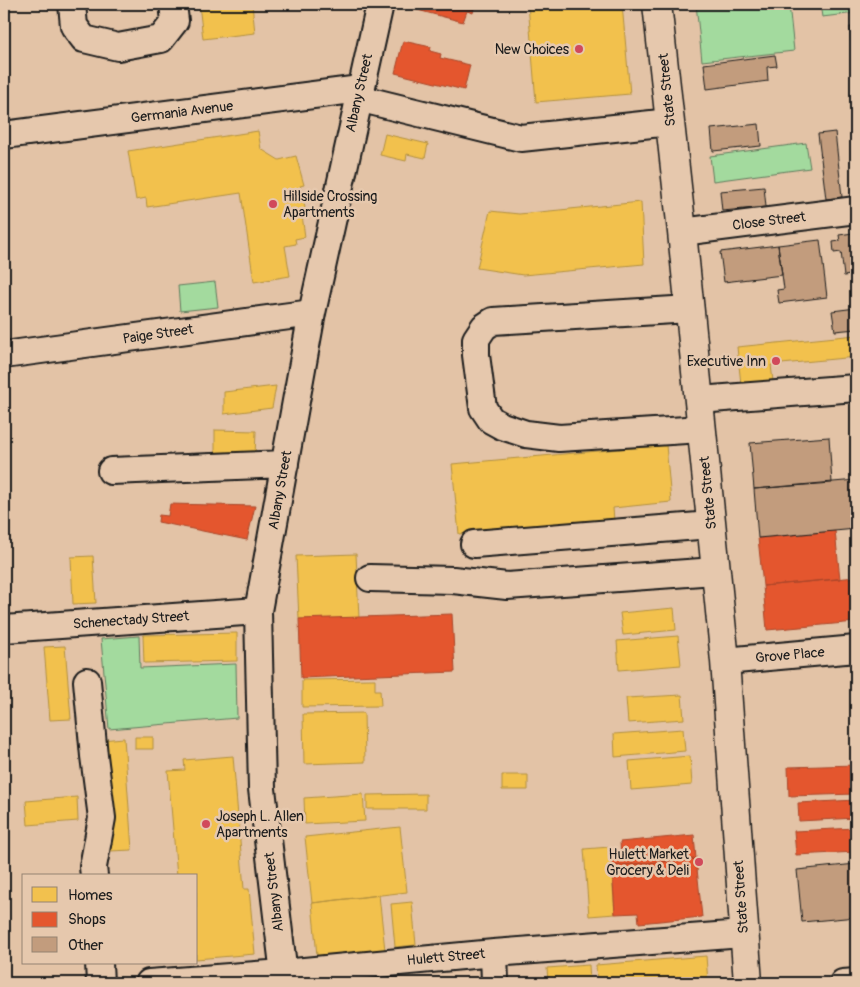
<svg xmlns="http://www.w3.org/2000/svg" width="860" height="987" font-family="Pangolin,sans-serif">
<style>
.green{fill:#a3da9e;stroke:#607b5d}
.homes{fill:#f2c14e;stroke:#b2903f}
.shops{fill:#e4572e;stroke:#a84529}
.building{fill:#c29c7d;stroke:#1c1c1c}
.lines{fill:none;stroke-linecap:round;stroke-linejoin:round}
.minor-casing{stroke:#1c1c1c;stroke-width:30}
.major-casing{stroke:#1c1c1c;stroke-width:31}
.minor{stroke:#e6c8ad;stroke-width:26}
.major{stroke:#e6c8ad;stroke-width:28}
.poi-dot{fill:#d1495b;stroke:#e6c8ad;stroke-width:2}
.labels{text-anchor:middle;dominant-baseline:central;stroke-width:5;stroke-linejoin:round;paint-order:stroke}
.poi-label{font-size:14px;fill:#1c1c1c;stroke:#e6c8ad;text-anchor:end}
.street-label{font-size:14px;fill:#1c1c1c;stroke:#e6c8ad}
</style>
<rect width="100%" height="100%" fill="#e3c3a6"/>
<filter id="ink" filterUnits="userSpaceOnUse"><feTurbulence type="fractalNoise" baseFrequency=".02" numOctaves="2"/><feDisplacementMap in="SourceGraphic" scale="10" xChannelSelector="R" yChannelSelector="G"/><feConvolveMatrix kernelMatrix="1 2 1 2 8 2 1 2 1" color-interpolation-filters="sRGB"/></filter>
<g filter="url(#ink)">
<path class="green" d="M696 4H789L794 51 702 61Z
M820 4H856V13L822 17Z
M806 143 810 168 713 181 710 156Z
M215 282 218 307 180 311 178 286Z
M139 636 140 668 236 664 237 718 109 729 101 639Z"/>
<path class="homes" d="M199 4H252L255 33 203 39Z
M528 4H622L630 94 536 102Z
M258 131 261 149 279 160 296 156 304 185 300 186 306 212 302 215 305 237 295 239 296 244 285 246 290 276 254 282 241 193 147 207 146 198 136 200 128 151Z
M385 134 428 144 425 158 407 154 406 161 380 155Z
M641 202 644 264 523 275 477 268 490 211 519 214Z
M856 335V357L771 365 773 381 741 384 737 347Z
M276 386 272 408 224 414V392Z
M215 430 256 431 255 457 215 456Z
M666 445 671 502 613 508 614 520 459 534 452 464Z
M356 554 359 618 299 619 296 556Z
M93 556 96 603 73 604 71 557Z
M674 608 676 630 623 635 620 613Z
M237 633V661L144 663 143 635Z
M678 636 681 665 619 670 617 641Z
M65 646 71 719 50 720 44 647Z
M375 679V690H380L381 706 302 707V680Z
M682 695 684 719 628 723 626 698Z
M364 713 365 762 304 764 303 714Z
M683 729 685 751 615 757 614 734Z
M135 737H153V749H135Z
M124 738 132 850 110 851 101 740Z
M233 756 244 889H249L255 954 196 959V876H177L168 771 185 770 184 760Z
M690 756 692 785 631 790 629 761Z
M502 775H528V790H502Z
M363 794 365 821 305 824 304 798Z
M426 794V809H367V795Z
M77 797 78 821 28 825 26 801Z
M400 827 407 892 312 903 305 837Z
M610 847 615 914 589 916 584 849Z
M379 895 385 950 317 956 312 903Z
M412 902 416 945 395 947 391 904Z
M706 956 708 983H597L596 965Z
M589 965 590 983H548L547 968Z"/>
<path class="shops" d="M406 4H475L473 13 467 11 463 22 406 7Z
M403 41 431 47 430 51 441 54 440 58 470 65 464 90 395 73Z
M170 504 255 506 247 540 158 522 159 515 168 516Z
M835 531 840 579 763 586 758 538Z
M856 577V622L767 630 763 586Z
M452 614 455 672 301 678 299 619Z
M856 765V794L789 796 788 767Z
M856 800V818L799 821 798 803Z
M856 828V852L796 855 794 831Z
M694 835 696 859 612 866 611 858 621 857 620 842Z
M696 859 702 917 639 923 638 913 615 914 612 866Z"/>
<path class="building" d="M850 27H856V47L852 48Z
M775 55 777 66 767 67 768 81 707 89 704 64Z
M759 124 761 146 713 151 711 129Z
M835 132 842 197 826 199 818 134Z
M764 187 766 207 722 211 720 191Z
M853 233 856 274 844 276 841 252 834 253 833 242 840 241 839 235Z
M820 240 827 297 779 303 777 290 784 289 778 245Z
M778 245 782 275 724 282 720 252Z
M856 308V329L835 331 832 311Z
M829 437 832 483 754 489 750 443Z
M856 480V529L758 538 754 489Z
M856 864V917L802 922 797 870Z"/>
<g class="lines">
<g class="minor-casing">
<path id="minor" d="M72 4 74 26 84 39 118 47 161 39 175 21 173 4
M358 98 521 138 670 122
M4 135 360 89
M682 232 856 210
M690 309 493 321 484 327 476 339V355L483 408 491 420 502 426 526 434 559 438 702 429
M4 355 312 313
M699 400 856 388
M111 471 285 464
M474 544 711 525
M370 578 453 580 507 586 715 571
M4 629 258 611
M725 661 856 649
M87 681 94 756 102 818 93 867 94 876
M494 953 495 983
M99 963 100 983
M149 983 283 973 494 953 743 934
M285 983 262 789 258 611 312 313 380 4
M843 983 856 982"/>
</g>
<g class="major-casing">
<path id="major" d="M657 4 682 232 725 661 748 983"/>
</g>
<use href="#minor" class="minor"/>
<use href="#major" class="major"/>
</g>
</g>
<g class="poi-dot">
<circle cx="579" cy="49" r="5"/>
<circle cx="273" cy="204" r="5"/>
<circle cx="776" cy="361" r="5"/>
<circle cx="206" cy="824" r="5"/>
<circle cx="699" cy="862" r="5"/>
</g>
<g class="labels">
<g class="poi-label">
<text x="569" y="49">New Choices</text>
<text x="283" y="196" text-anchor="start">Hillside Crossing<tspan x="283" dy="16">Apartments</tspan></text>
<text x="766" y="361">Executive Inn</text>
<text x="216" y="816" text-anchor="start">Joseph L. Allen<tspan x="216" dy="16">Apartments</tspan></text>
<text x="689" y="854">Hulett Market<tspan x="689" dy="16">Grocery &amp; Deli</tspan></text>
</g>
<g class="street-label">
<text transform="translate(667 90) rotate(-96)">State Street</text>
<text transform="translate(359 93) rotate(-77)">Albany Street</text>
<text transform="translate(182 112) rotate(-7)">Germania Avenue</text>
<text transform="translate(769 221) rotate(-7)">Close Street</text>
<text transform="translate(158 334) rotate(-8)">Paige Street</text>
<text transform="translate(280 490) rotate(-80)">Albany Street</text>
<text transform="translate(708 493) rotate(-96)">State Street</text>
<text transform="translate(131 620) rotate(-4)">Schenectady Street</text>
<text transform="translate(790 655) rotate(-5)">Grove Place</text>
<text transform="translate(274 892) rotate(-97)">Albany Street</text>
<text transform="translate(741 897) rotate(-94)">State Street</text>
<text transform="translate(446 957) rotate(-5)">Hulett Street</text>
</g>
</g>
<rect width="860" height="987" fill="none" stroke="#e6c8ad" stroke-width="20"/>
<rect x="10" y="10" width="840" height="967" fill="none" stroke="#1c1c1c" stroke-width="2" filter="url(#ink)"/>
<rect x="22" y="874" width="175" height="90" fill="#e6c8ad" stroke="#958373"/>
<rect x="32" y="887" width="25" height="15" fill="#f2c14e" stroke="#958373"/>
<text x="68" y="900" font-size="15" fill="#1c1c1c">Homes</text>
<rect x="32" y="912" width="25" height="15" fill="#e4572e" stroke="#958373"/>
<text x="68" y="924" font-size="15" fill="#1c1c1c">Shops</text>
<rect x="32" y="937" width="25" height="15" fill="#c29c7d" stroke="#958373"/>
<text x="68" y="950" font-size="15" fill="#1c1c1c">Other</text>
</svg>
